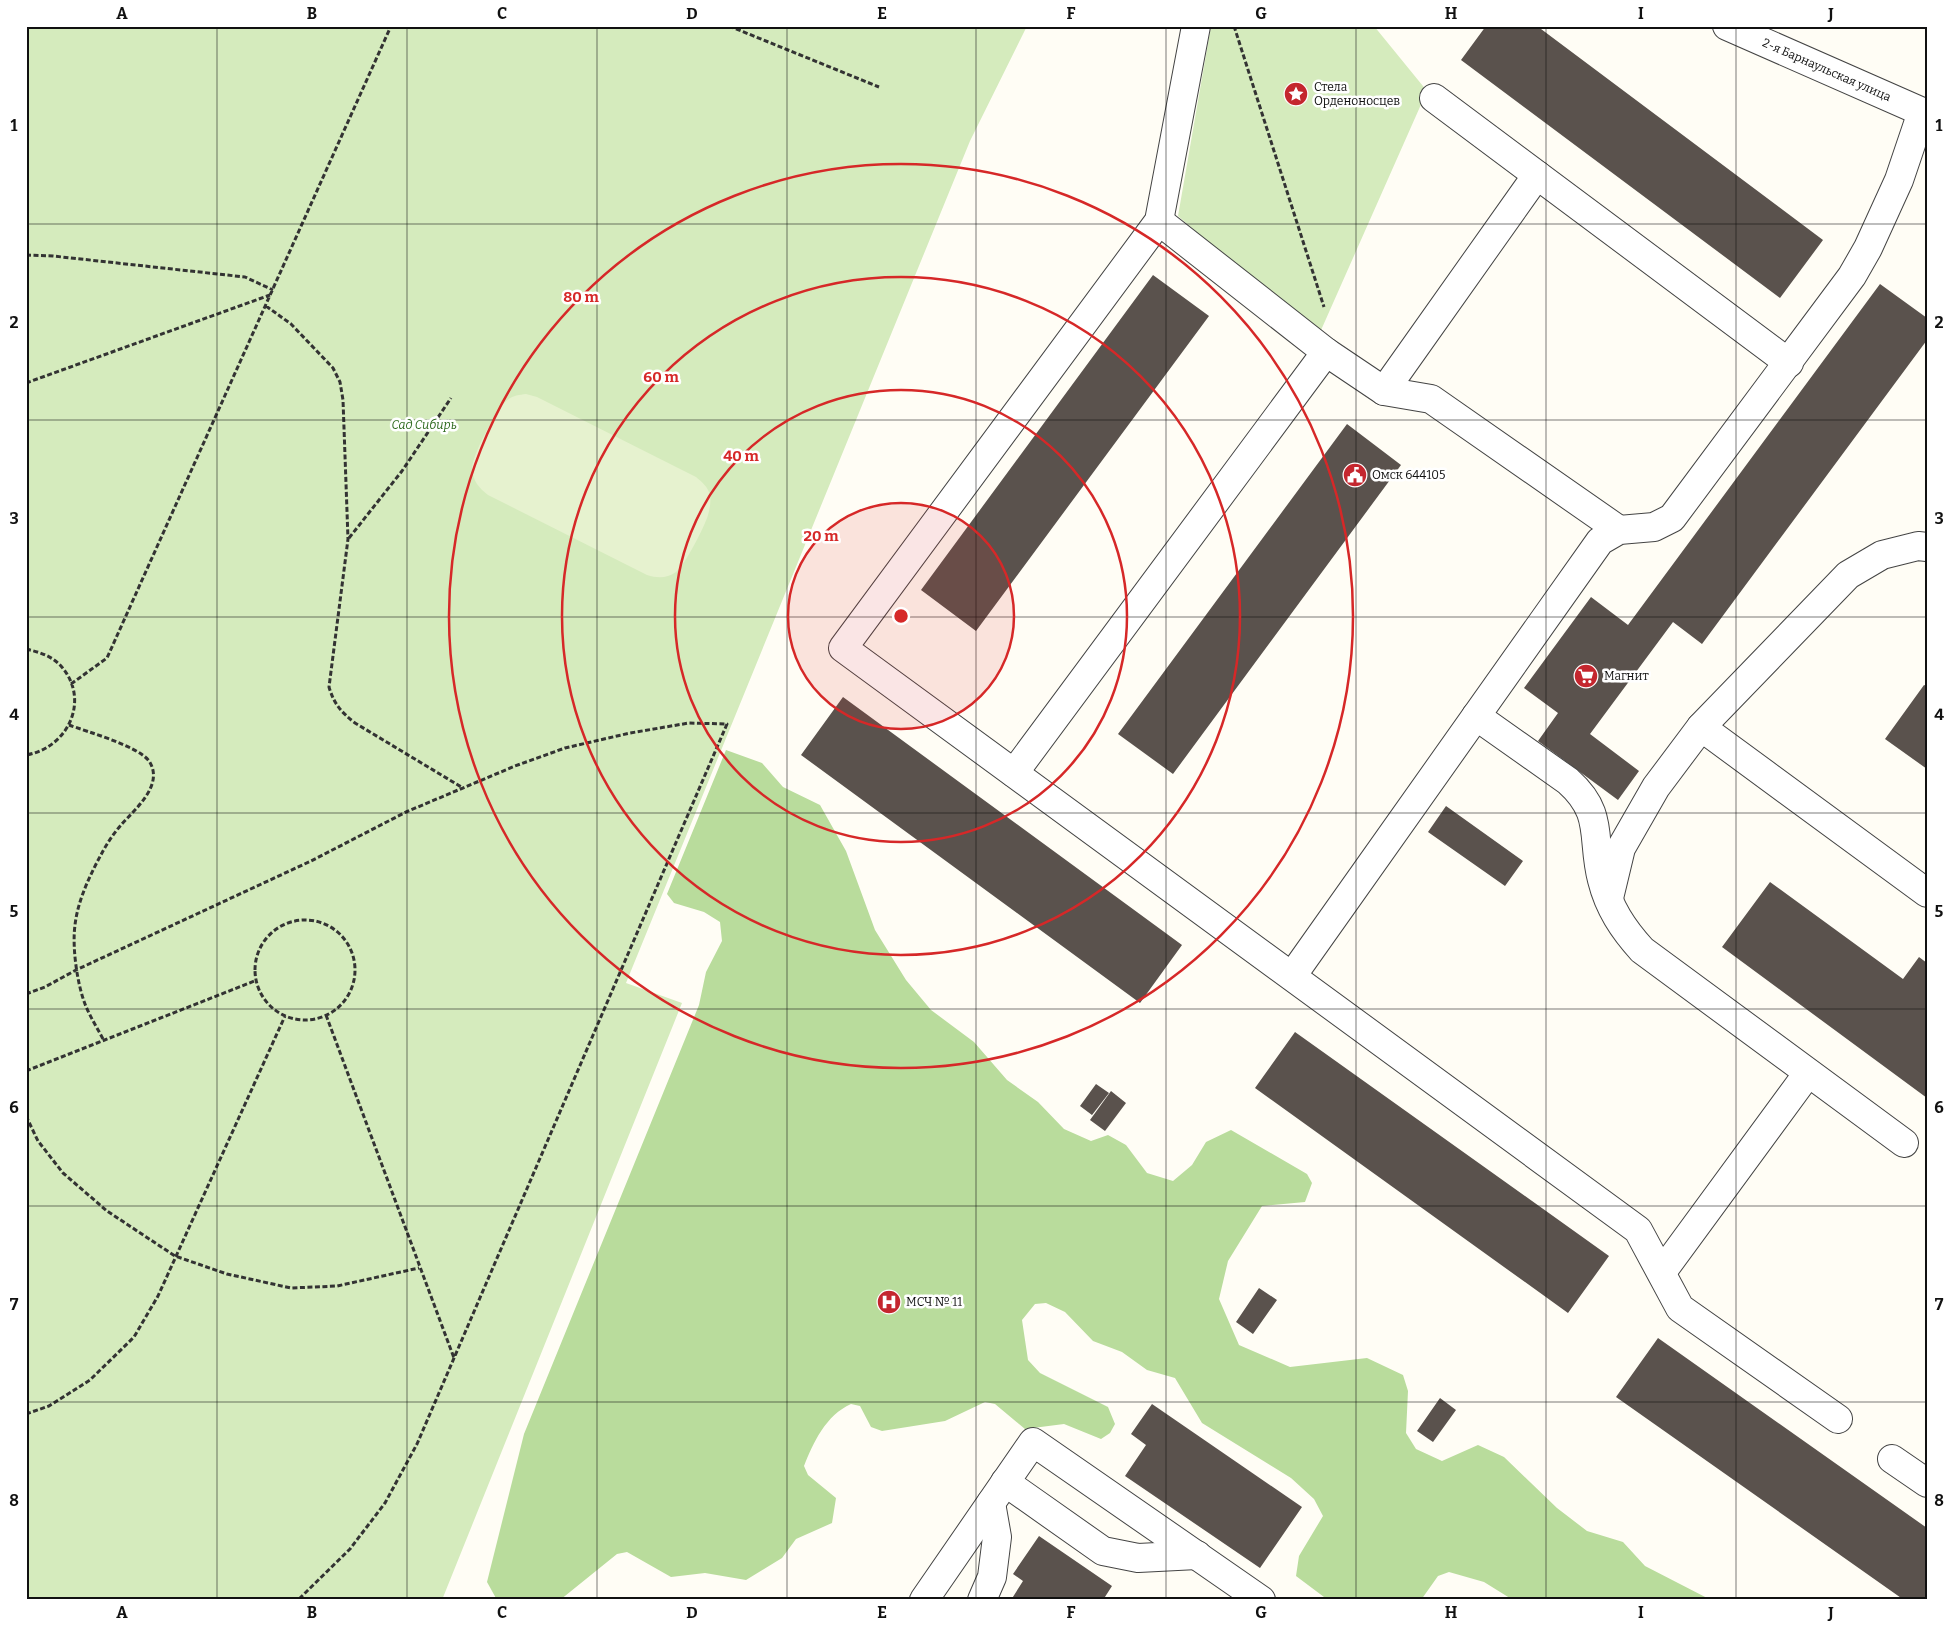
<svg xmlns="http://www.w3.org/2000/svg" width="1953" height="1626" font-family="Bitter,serif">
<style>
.green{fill:#d5ebbd}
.forest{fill:#b9dc9c}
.pitch{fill:#e6f2cf}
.building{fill:#5a524d}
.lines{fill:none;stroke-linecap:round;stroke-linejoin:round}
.minor-casing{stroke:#444;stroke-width:30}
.path{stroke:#333;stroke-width:3;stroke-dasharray:5 2.5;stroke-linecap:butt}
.minor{stroke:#fff;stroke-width:28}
.grid{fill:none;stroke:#111;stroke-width:1;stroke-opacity:0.55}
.ring{fill:none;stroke:#d62828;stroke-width:2.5}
.labels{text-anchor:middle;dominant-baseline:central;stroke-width:5;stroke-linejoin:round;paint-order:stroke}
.street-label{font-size:12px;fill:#111;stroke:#fff}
.poi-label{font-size:12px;fill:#111;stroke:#fff;text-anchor:start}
.park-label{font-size:12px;font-style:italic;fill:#2f6b1f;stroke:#fff}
.centre{fill:#d62828;stroke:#fff;stroke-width:2.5}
.ring-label{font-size:15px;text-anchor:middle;font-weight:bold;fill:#d62828;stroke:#fff;stroke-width:5;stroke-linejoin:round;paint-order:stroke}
.neatline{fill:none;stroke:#111;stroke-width:2}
.grid-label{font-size:16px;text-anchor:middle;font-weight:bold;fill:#111}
</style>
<rect width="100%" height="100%" fill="#fffdf5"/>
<path class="green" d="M26 26H1027L970 141 626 983 682 1003 442 1600H26Z
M1211 26H1374L1427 91 1318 337 1178 216Z"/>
<path class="forest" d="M726 750 762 763 783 787 820 805 846 851 875 930 906 980 931 1010 974 1042 1007 1080 1038 1102 1064 1129 1091 1141 1108 1135 1126 1145 1147 1173 1173 1181 1192 1165 1206 1142 1231 1130 1307 1174 1312 1183 1305 1202 1262 1206 1228 1261 1219 1299 1239 1345 1290 1367 1367 1358 1403 1375 1408 1391 1406 1433 1416 1449 1442 1461 1478 1445 1504 1457 1557 1508 1587 1531 1623 1542 1645 1566 1711 1600H1513L1484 1582 1449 1572 1438 1576 1421 1600H1328L1296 1576 1299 1556 1323 1516 1314 1499 1291 1478 1202 1423 1175 1378 1147 1370 1122 1352 1093 1341 1065 1312 1046 1303 1035 1304 1022 1320 1028 1360 1040 1373 1108 1407 1115 1424 1110 1433 1101 1439 1064 1424 1025 1429 995 1404 985 1402 945 1421 882 1431 871 1427 860 1406 851 1404C826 1415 813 1443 804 1466L808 1475 836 1498 832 1523 796 1539 782 1558 746 1580 705 1573 671 1577 627 1552 617 1554 560 1600H497L487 1582 524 1434 699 1005 706 972 722 941 720 922 704 912 674 903 667 894Z"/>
<path class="pitch" d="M526 394 537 397 696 477C702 482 708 487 710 495 711 502 710 508 708 515 705 526 685 565 676 572 666 579 657 578 647 575L488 495C479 488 473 481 472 469 472 456 495 412 505 402 511 396 518 395 526 394Z"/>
<path class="building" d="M1486 26H1537L1823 240 1780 298 1461 60Z
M1153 275 1209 316 976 631 921 590Z
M1880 284 1927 318V340L1702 644 1673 622 1590 734 1639 771 1618 800 1538 741 1558 713 1524 688 1591 597 1628 625Z
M1347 424 1401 465 1173 774 1118 734Z
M1924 685 1927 686V769L1885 739Z
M843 697 1182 945 1140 1003 801 755Z
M1446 806 1523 861 1505 886 1428 832Z
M1770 882 1903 979 1919 957 1927 963V1098L1722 947Z
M1295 1032 1609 1256 1568 1313 1255 1088Z
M1096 1084 1109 1093 1092 1115 1080 1106Z
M1111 1091 1126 1103 1105 1131 1090 1120Z
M1259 1288 1277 1300 1253 1334 1236 1322Z
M1658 1338 1927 1528V1600H1904L1616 1397Z
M1440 1398 1456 1410 1433 1442 1417 1431Z
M1152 1404 1302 1507 1260 1568 1125 1476 1146 1445 1131 1434Z
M1039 1536 1112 1586 1103 1600H1011L1023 1581 1013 1574Z"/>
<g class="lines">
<g class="minor-casing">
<g id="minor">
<path d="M1196 26 1159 221 843 648 1638 1230 1680 1308 1838 1419"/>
<path id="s1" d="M1727 26 1927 114"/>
<path d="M1434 98 1789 363"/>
<path d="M1159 221 1326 352 1384 391 1431 399 1619 530"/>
<path d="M1384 391 1537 175"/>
<path d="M1476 716 1568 781C1605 814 1591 838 1602 880 1609 908 1623 929 1642 950L1904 1143"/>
<path d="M1701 727 1927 893"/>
<path d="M1014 773 1326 352"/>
<path d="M1609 898 1621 848 1656 787 1701 727 1848 575 1882 555 1918 546 1927 547"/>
<path d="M1292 976 1600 541 1619 530 1654 527 1672 518 1852 276 1868 248 1899 180 1922 112"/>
<path d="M1662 1272 1808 1073"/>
<path d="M1892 1459 1927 1483"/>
<path d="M1005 1482 1103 1551 1138 1558 1197 1555"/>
<path d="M924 1600 1033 1442 1261 1600"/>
<path d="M982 1600 992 1577 997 1537 991 1503"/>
</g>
</g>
<path class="path" d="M729 26 879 87
M1234 26 1324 307
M26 255 53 256 245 277 273 290
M266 306 291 324 333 368 340 382 343 400 348 539 329 687C334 704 341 712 355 723L463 788
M26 383 270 295
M349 538 402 471 451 398
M26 649C39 652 52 656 61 666 91 700 68 748 26 755
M71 684 107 658 391 26
M69 725C88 732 138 746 149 761 165 785 134 810 121 825 114 833 108 842 103 851 91 873 78 899 75 925 72 947 77 983 85 1004 90 1017 98 1029 104 1041
M255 970a50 50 0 1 1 100 0a50 50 0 1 1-100 0Z
M26 994 45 987 76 970 311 861 406 812 515 766 565 748 630 733 689 723 727 724 417 1444 385 1503 350 1549 298 1600
M326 1015 454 1358
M26 1071 257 980
M26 1116 38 1141 63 1173 107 1211 175 1256 227 1274 291 1288 337 1286 419 1268
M26 1414 49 1406 90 1380 134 1337 158 1296 285 1016
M26 1594 28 1600"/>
<use href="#minor" class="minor"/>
</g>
<path class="grid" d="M217 26V1600M407 26V1600M597 26V1600M787 26V1600M976 26V1600M1166 26V1600M1356 26V1600M1546 26V1600M1736 26V1600M26 224H1927M26 420H1927M26 617H1927M26 813H1927M26 1009H1927M26 1206H1927M26 1402H1927"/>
<circle cx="901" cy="616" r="113" fill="#d62828" fill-opacity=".12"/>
<g class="ring">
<circle cx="901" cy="616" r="113"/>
<circle cx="901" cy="616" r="226"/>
<circle cx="901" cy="616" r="339"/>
<circle cx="901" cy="616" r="452"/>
</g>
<defs>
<g id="sight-disc" transform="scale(1.25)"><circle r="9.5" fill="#c4262e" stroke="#fff"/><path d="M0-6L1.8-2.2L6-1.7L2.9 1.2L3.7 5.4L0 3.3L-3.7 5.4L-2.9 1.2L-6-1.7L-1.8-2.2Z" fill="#fff"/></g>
<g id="civic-disc" transform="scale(1.25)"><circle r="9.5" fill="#c4262e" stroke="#fff"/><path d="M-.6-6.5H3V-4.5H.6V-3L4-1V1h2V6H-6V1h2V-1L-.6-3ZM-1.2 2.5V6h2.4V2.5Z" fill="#fff"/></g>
<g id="supermarket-disc" transform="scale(1.25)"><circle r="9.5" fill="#c4262e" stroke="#fff"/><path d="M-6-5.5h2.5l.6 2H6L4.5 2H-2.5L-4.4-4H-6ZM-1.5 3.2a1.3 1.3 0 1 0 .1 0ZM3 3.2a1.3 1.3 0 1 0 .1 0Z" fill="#fff"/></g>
<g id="hospital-disc" transform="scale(1.25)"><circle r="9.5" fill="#c4262e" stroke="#fff"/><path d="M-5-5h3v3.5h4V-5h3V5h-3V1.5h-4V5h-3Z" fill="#fff"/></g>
</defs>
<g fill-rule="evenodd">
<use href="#sight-disc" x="1296" y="94"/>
<use href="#civic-disc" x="1355" y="475"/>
<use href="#supermarket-disc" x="1586" y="676"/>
<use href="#hospital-disc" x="889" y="1302"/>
</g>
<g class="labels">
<g class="street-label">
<text stroke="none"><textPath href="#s1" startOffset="109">2-я Барнаульская улица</textPath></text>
</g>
<g class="poi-label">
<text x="1314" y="87">Стела<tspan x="1314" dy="14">Орденоносцев</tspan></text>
<text x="1372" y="475">Омск 644105</text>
<text x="1604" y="676">Магнит</text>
<text x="906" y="1302">МСЧ № 11</text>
</g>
<g class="park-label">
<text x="424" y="425">Сад Сибирь</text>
</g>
</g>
<circle cx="901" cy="616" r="8" class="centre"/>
<g class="ring-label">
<text x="581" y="302">80 m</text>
<text x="661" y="382">60 m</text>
<text x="741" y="461">40 m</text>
<text x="821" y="541">20 m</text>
</g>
<rect width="1953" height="1626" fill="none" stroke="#ffffff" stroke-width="55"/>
<rect x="28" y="28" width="1898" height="1570" class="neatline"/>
<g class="grid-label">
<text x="122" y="19">A</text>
<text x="312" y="19">B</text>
<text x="502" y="19">C</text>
<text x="692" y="19">D</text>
<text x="882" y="19">E</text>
<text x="1071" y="19">F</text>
<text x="1261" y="19">G</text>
<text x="1451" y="19">H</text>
<text x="1641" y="19">I</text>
<text x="1831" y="19">J</text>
<text x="14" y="131">1</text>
<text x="1939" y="131">1</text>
<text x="14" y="328">2</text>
<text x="1939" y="328">2</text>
<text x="14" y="524">3</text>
<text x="1939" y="524">3</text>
<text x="14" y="720">4</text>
<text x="1939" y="720">4</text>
<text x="14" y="917">5</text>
<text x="1939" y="917">5</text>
<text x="14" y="1113">6</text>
<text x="1939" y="1113">6</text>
<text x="14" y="1310">7</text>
<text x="1939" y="1310">7</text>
<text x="14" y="1506">8</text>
<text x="1939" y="1506">8</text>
<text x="122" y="1618">A</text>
<text x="312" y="1618">B</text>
<text x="502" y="1618">C</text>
<text x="692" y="1618">D</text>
<text x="882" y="1618">E</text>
<text x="1071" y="1618">F</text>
<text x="1261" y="1618">G</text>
<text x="1451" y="1618">H</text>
<text x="1641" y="1618">I</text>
<text x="1831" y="1618">J</text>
</g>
</svg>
